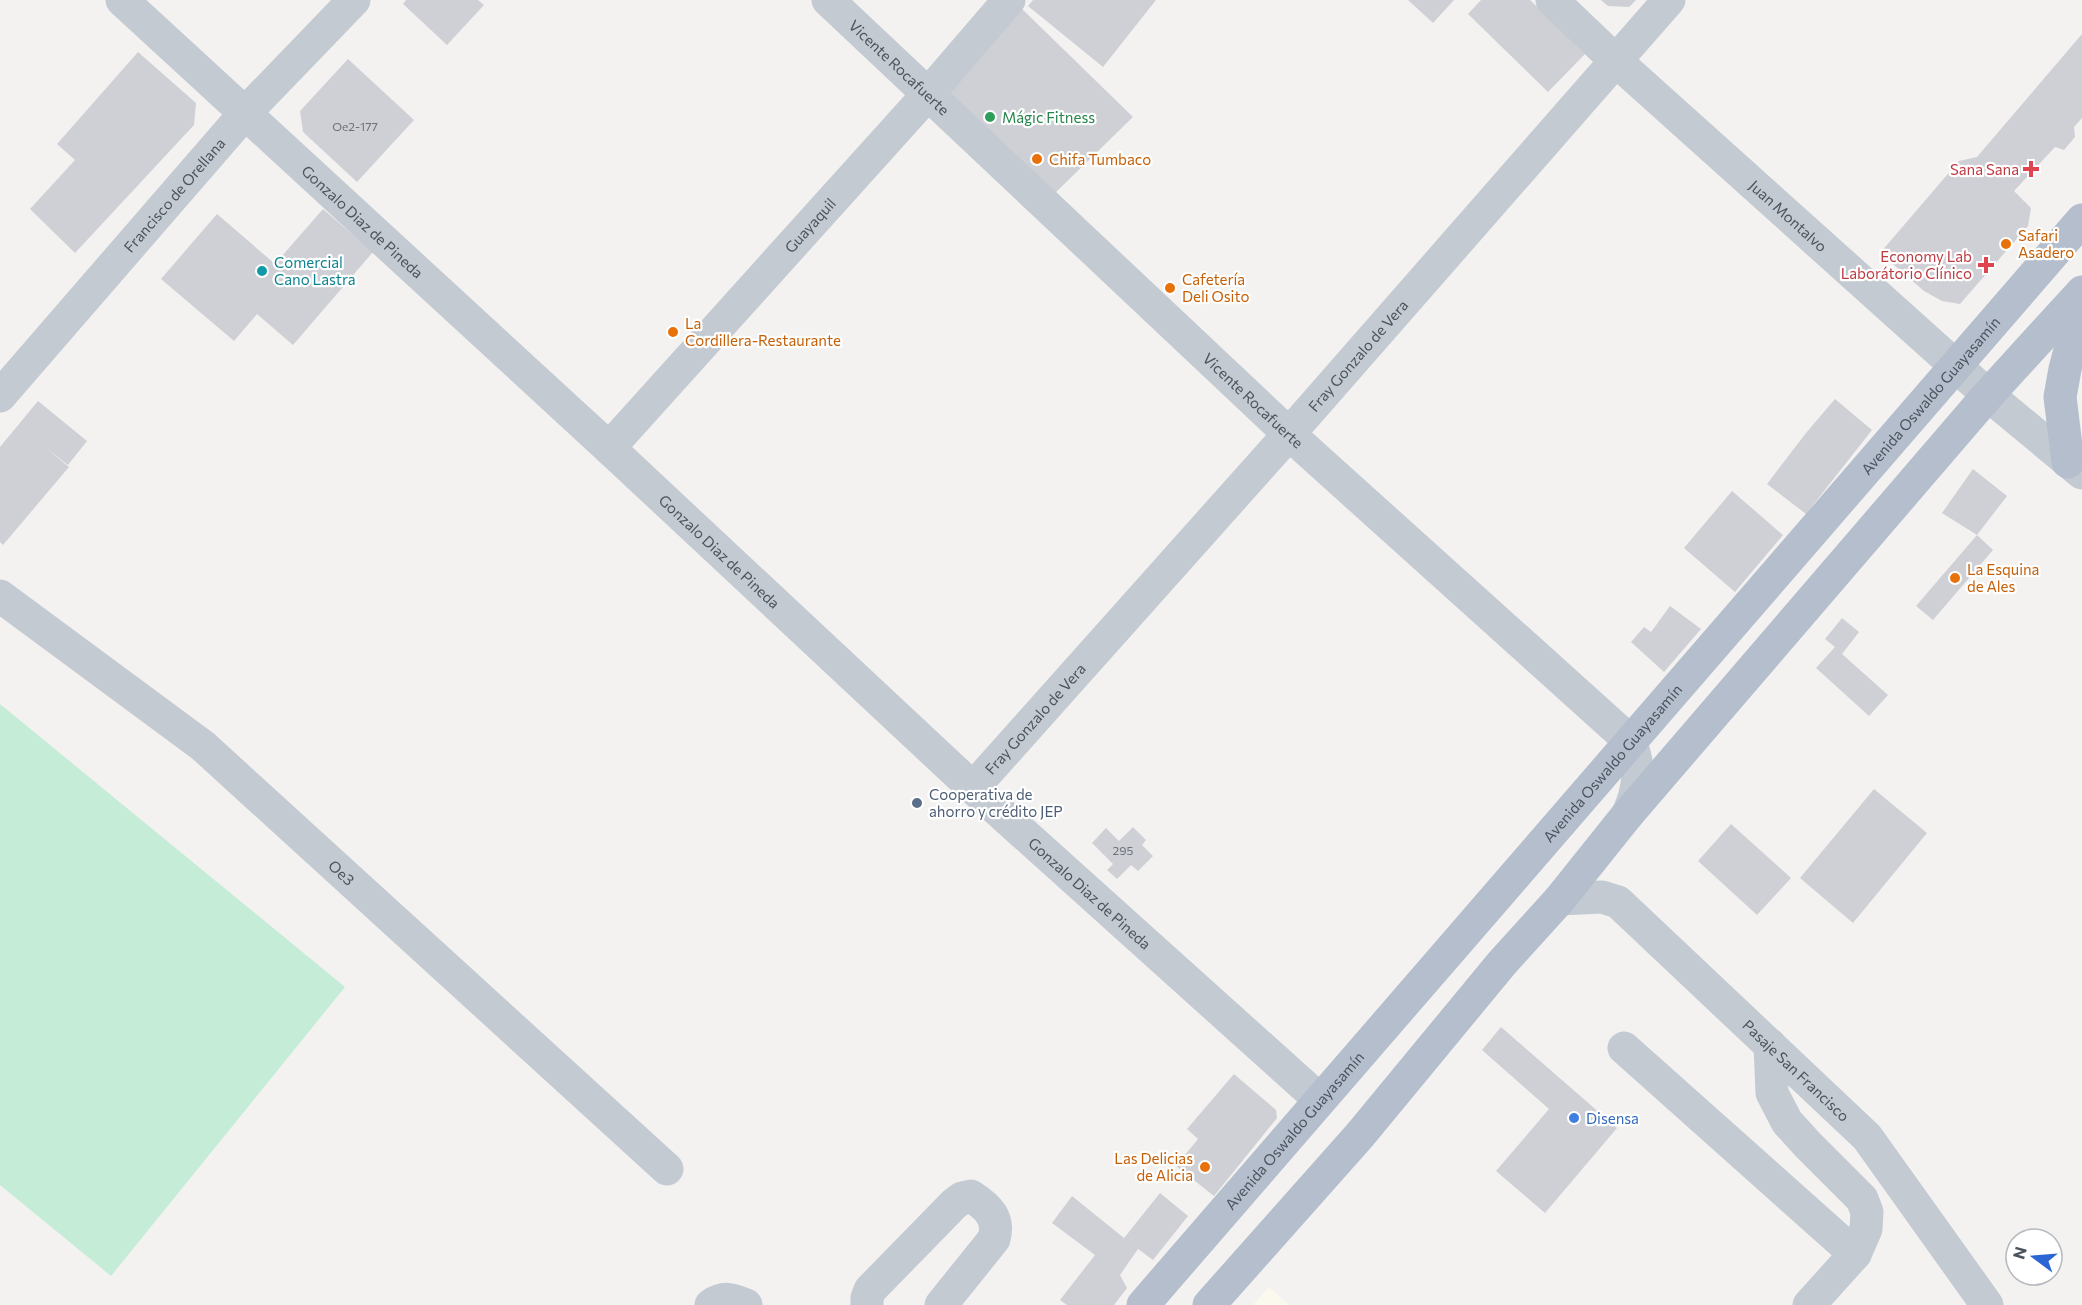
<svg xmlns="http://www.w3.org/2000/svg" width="2082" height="1305" font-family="Commissioner,sans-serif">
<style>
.commercial{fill:#fbf8ee}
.green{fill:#c5ecd7}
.building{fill:#cfd0d5}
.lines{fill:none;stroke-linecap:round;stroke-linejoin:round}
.minor{stroke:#c3cad1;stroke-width:33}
.major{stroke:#b4becd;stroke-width:33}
.leisure-dot{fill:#2e9e5b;stroke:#fff;stroke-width:2}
.food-dot{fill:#e8710a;stroke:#fff;stroke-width:2}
.health-dot{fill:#e0444e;stroke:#fff;stroke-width:2}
.culture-dot{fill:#0f9aa8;stroke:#fff;stroke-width:2}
.service-dot{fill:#5c6f8a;stroke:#fff;stroke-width:2}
.shop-dot{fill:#3f7fe0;stroke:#fff;stroke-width:2}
.labels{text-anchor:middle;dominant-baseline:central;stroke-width:4.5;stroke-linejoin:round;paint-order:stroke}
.number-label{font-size:12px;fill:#6c727b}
.street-label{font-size:15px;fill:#4b535d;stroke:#fff}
.leisure-label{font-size:15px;fill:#27864d;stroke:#fff;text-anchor:start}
.food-label{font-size:15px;fill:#c56008;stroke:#fff;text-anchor:start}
.health-label{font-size:15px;fill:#be3a42;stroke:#fff;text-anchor:end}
.culture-label{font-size:15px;fill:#0d838f;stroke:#fff;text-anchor:start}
.service-label{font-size:15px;fill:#4e5e75;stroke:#fff;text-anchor:start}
.shop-label{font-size:15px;fill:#366cbe;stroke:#fff;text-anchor:start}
</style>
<rect width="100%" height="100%" fill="#f3f2f1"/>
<path class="commercial" d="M1269 1287 1289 1305H1253Z"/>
<path class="green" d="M0 704 345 987 111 1276 0 1185Z"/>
<path class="building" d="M406 0H478L484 5 447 45 403 4Z
M1033 0H1156L1103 67 1028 6Z
M1408 0H1454L1433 23Z
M1481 0H1530L1585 54 1548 92 1468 14Z
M1601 0H1636L1629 7 1608 6Z
M1018 5 1133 117 1050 198 929 93Z
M2082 34V118L2074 127 2075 137 2064 150 2055 147 2014 191 2031 208 2028 226 1960 304 1942 301 1924 291 1880 253 1959 161 1977 157Z
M138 52 196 103 194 125 75 253 30 209 75 160 57 144Z
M348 59 414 120 357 182 303 132 300 111Z
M323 209 373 252 293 345 257 314 234 341 161 279 217 214 275 264Z
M1835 399 1872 430 1806 514 1767 484 1806 433Z
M38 401 87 441 68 465 46 448 69 467 3 545 0 542V447Z
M1973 469 2007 496 1977 535 1942 513Z
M1732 491 1783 535 1735 592 1684 548Z
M1977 535 1993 550 1933 620 1916 606Z
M1670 606 1701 629 1664 672 1631 642 1644 627 1651 632Z
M1842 618 1859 632 1842 654 1888 695 1869 716 1816 668 1835 647 1825 639Z
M1874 789 1927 833 1853 923 1800 878Z
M1731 824 1791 878 1757 915 1698 861Z
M1133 827 1146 840 1142 845 1153 856 1138 871 1131 865 1117 879 1107 870 1113 864 1092 843 1106 828 1119 841Z
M1501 1027 1617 1128 1545 1213 1496 1171 1549 1109 1482 1050Z
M1234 1074 1276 1110 1277 1118 1214 1196 1176 1166 1198 1139 1187 1129Z
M1160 1193 1188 1216 1153 1260 1138 1249 1120 1275 1127 1288 1114 1305H1067L1060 1300 1095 1255 1052 1223 1072 1196 1124 1238Z"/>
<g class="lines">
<g class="minor">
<path id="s1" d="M122 0 609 448 973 788 1320 1100"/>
<path id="s2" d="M828 0 1289 434 1630 741C1641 769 1640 786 1628 814"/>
<path id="s3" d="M1552 0 1615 60 1988 395 2082 473"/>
<path id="s4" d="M0 396 246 112 354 0"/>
<path id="s5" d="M609 448 929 93 1009 0"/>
<path id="s6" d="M0 596 203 746 667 1169"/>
<path id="s7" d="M973 788 1289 434 1669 0"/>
<path id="s8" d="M1560 899 1602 897 1618 902 1867 1137 1987 1305"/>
<path d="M1770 1045 1772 1093 1787 1122 1808 1145 1862 1199 1867 1212 1866 1229 1855 1254 1809 1305"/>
<path d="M1624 1048 1855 1254"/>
<path d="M711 1305C724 1296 732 1299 746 1305"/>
<path d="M867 1305V1298L870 1290 954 1204 962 1198 971 1196C988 1207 1000 1218 994 1239L941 1305"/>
</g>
<g class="major">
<path d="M2068 462 2060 397 2065 369 2082 305"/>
<path id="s9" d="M1143 1305 2082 220"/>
<path d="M1209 1305 1360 1135 1502 963 1560 899 1628 814 1988 395 2082 292"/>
</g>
</g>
<circle class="leisure-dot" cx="990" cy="117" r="6"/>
<g class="food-dot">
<circle cx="1037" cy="159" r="6"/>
<circle cx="2006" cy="244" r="6"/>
<circle cx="1170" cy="288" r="6"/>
<circle cx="673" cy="332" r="6"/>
<circle cx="1955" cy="578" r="6"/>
<circle cx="1205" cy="1167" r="6"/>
</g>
<g class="health-dot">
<path d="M2028 160h6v6h6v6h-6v6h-6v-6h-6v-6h6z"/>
<path d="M1983 256h6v6h6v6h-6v6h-6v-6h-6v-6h6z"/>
</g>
<circle class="culture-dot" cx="262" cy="271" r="6"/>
<circle class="service-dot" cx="917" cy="803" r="6"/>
<circle class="shop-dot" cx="1574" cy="1118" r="6"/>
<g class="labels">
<g class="number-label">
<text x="355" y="126">Oe2-177</text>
<text x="1123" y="850">295</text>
</g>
<g class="street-label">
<text stroke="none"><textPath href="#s2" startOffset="98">Vicente Rocafuerte</textPath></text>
<text stroke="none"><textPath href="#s4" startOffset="266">Francisco de Orellana</textPath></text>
<text stroke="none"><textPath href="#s3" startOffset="320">Juan Montalvo</textPath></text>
<text stroke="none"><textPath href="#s1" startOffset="327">Gonzalo Diaz de Pineda</textPath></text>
<text stroke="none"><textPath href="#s5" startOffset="300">Guayaquil</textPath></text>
<text stroke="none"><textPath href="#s7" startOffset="579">Fray Gonzalo de Vera</textPath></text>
<text stroke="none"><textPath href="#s9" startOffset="1203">Avenida Oswaldo Guayasamín</textPath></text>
<text stroke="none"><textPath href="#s2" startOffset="584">Vicente Rocafuerte</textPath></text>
<text stroke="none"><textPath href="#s1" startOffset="813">Gonzalo Diaz de Pineda</textPath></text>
<text stroke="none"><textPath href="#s7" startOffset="93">Fray Gonzalo de Vera</textPath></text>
<text stroke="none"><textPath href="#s9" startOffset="717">Avenida Oswaldo Guayasamín</textPath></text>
<text stroke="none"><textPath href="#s6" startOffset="440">Oe3</textPath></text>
<text stroke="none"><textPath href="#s1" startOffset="1317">Gonzalo Diaz de Pineda</textPath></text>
<text stroke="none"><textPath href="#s8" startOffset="304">Pasaje San Francisco</textPath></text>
<text stroke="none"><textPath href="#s9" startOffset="231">Avenida Oswaldo Guayasamín</textPath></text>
</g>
<g class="leisure-label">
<text x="1002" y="117">Mágic Fitness</text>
</g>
<g class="food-label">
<text x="1049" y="159">Chifa Tumbaco</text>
<text x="2018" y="235">Safari<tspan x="2018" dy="17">Asadero</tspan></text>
<text x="1182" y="279">Cafetería<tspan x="1182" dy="17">Deli Osito</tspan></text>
<text x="685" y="323">La<tspan x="685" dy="17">Cordillera-Restaurante</tspan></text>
<text x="1967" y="569">La Esquina<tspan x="1967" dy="17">de Ales</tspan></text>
<text x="1193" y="1158" text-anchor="end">Las Delicias<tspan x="1193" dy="17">de Alicia</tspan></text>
</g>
<g class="health-label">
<text x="2019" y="169">Sana Sana</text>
<text x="1972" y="256">Economy Lab<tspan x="1972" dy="17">Laborátorio Clínico</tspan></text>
</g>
<g class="culture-label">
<text x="274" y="262">Comercial<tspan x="274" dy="17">Cano Lastra</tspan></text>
</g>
<g class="service-label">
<text x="929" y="794">Cooperativa de<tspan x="929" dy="17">ahorro y crédito JEP</tspan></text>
</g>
<g class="shop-label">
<text x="1586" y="1118">Disensa</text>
</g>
</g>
<g transform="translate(2034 1257) rotate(286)"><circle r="28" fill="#ffffff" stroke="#b7babe" stroke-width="1.5"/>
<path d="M0-4.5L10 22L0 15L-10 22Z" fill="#2b66d4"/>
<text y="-9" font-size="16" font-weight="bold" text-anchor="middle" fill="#4b535d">N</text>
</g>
</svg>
